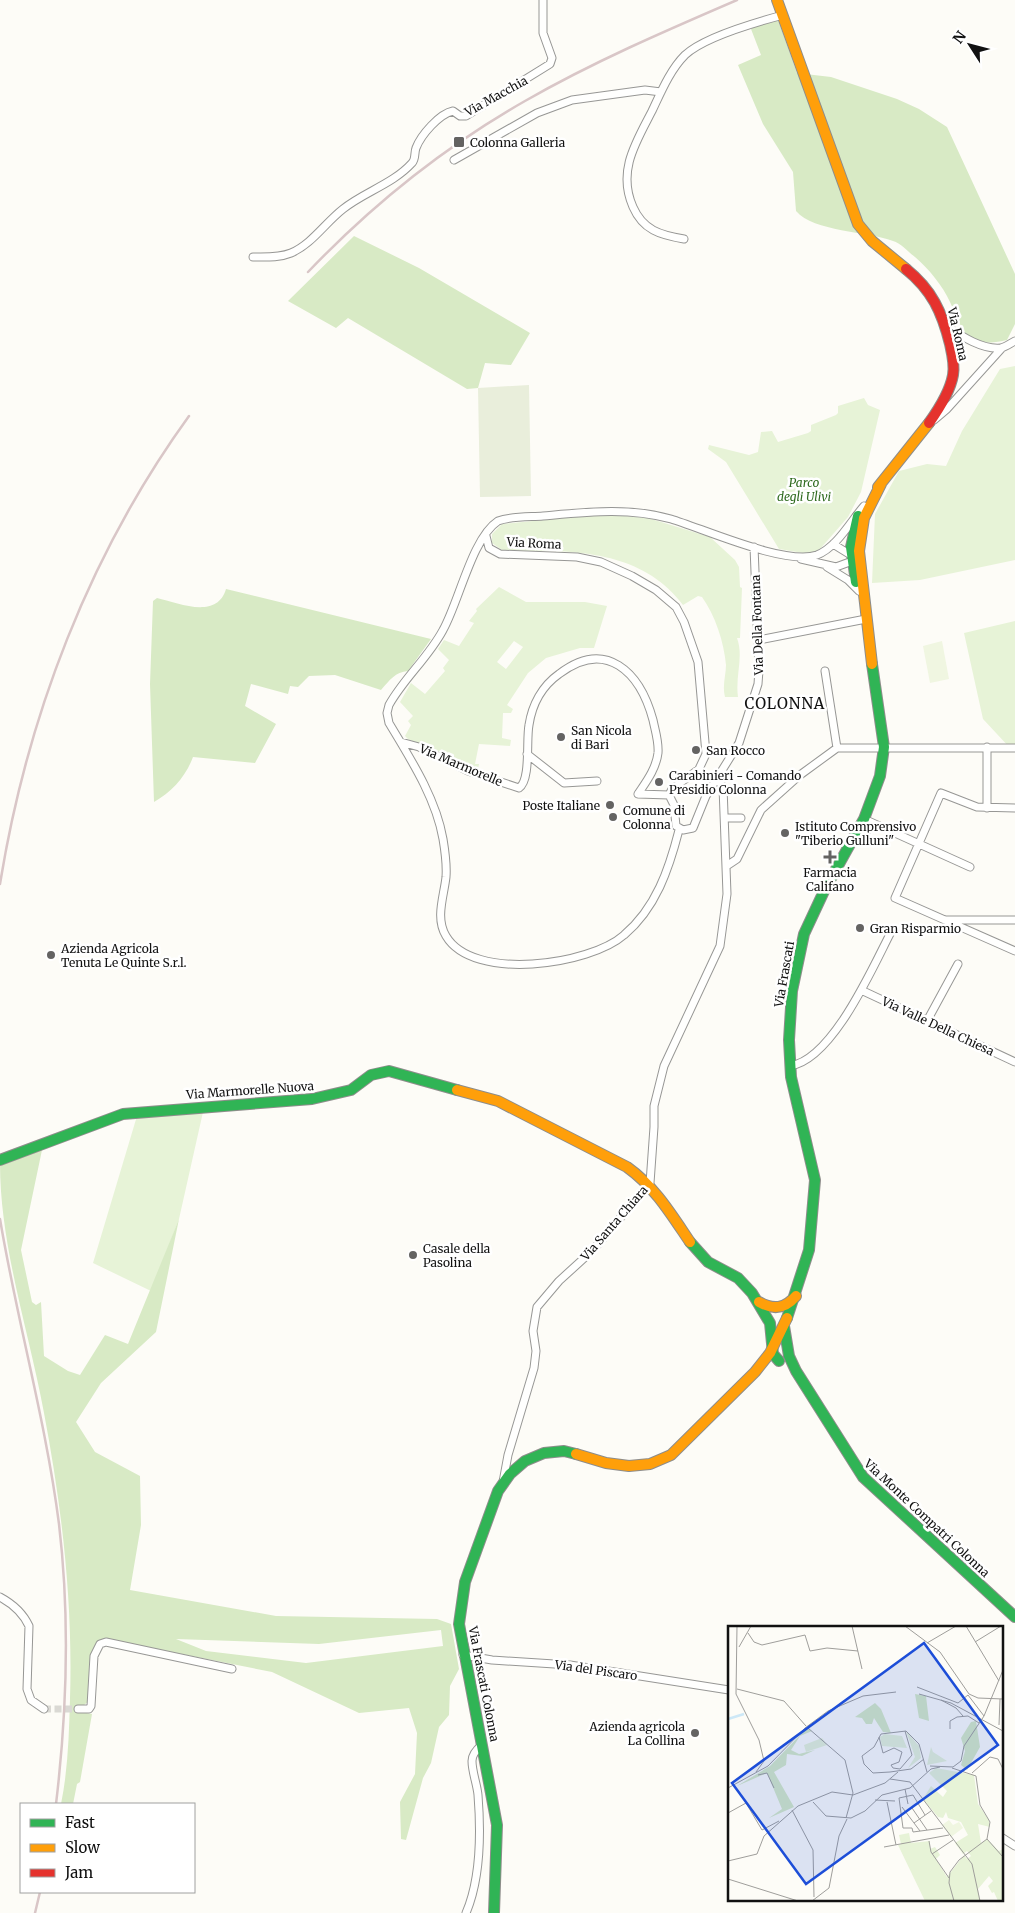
<svg xmlns="http://www.w3.org/2000/svg" width="1015" height="1913" font-family="Merriweather,serif">
<style>
.green{fill:#e7f3d7;fill-rule:evenodd}
.forest{fill:#d8eac5;fill-rule:evenodd}
.cemetery{fill:#e9eedb}
.pitch{fill:#f0f6e1}
.lines{fill:none;stroke-linecap:round;stroke-linejoin:round}
.street-tunnel{stroke:#dad9d4;stroke-width:7;stroke-dasharray:7 3.5;stroke-linecap:butt}
.street-casing{stroke:#979795;stroke-width:9}
.fast-casing{stroke:#8e8d8b;stroke-width:12}
.slow-casing{stroke:#8e8d8b;stroke-width:12}
.jam-casing{stroke:#8e8d8b;stroke-width:12}
.street{stroke:#fffffe;stroke-width:7}
.fast{stroke:#30b455;stroke-width:10}
.slow{stroke:#ff9f0a;stroke-width:10}
.jam{stroke:#e5322d;stroke-width:10}
.rail{stroke:#d9c6c7;stroke-width:2.5}
.poi-dot{fill:#646362;stroke:#fff;stroke-width:2}
.labels{text-anchor:middle;dominant-baseline:central;stroke-width:5;stroke-linejoin:round;paint-order:stroke}
.street-label{font-size:12px;fill:#111;stroke:#fff}
.poi-label{font-size:12px;fill:#111;stroke:#fff;text-anchor:start}
.park-label{font-size:12px;font-style:italic;fill:#2f6b1f;stroke:#fff}
.quarter-label{font-size:15px;letter-spacing:1px;fill:#111;stroke:#fff}
.inset-river{fill:none;stroke:#cde8f7;stroke-width:2.5}
.inset-road{fill:none;stroke:#9f9e9b;stroke-width:1}
.view{fill:#1d4ed8;fill-opacity:0.15;stroke:#1d4ed8;stroke-width:2.5}
.inset-edge{fill:none;stroke:#111;stroke-width:2.5}
</style>
<rect width="100%" height="100%" fill="#fdfcf7"/>
<path class="green" d="M1015 366V560L920 580 872 583 875 514 899 471 927 464 946 466 962 431 1000 369Z
M864 398 868 405 880 410 861 492 848 517 820 549 809 554 779 549 726 462 708 449 709 445 749 455 758 452 761 432 772 431 778 442 808 433 811 431V425L836 415 838 413V406Z
M600 514 648 518 710 537 735 560 739 567 740 587 742 588 740 638H737C744 657 735 676 738 697H725C722 686 726 675 726 665 724 642 715 615 702 597L698 596 683 605C642 550 573 550 511 551L502 550 492 543V534L502 524Z
M499 587 526 602H585L607 606 594 648H580L546 658 528 673 507 705 513 709 511 713H503L502 738 511 740 510 746 479 744 475 764H479L478 769 408 739 405 736 411 725 408 721 413 716 400 702 411 683 425 694 445 671 443 668 449 660 438 649 444 640 459 646 474 623 469 621 477 611 476 609ZM514 641 523 647 506 669 497 662Z
M1015 621V748H1010L983 719 964 633Z
M203 1112 179 1219 151 1291 93 1263 137 1116Z"/>
<path class="forest" d="M778 20 797 73 831 77 897 99 919 109 947 127 1015 274V324L1007 340C965 349 965 334 950 302 943 286 928 268 915 257 908 252 901 243 893 241 867 231 814 232 796 211L793 172 763 124 738 65 761 55 751 29 760 23Z
M354 236 419 268 530 333 511 365 485 363 478 388 467 389 348 318 336 328 288 301Z
M226 589 431 639 408 671C395 672 390 680 381 690L335 675 309 676 298 687 290 686 288 694 251 684 245 706 276 724 255 763 193 757C186 776 172 792 154 802L150 684 153 601 157 598C178 603 217 620 226 589Z
M42 1150 21 1250 32 1302 36 1305 41 1302 44 1356 68 1371 80 1375 105 1335 128 1344 179 1219 156 1332 101 1383 76 1422 95 1452 140 1476 141 1525 130 1590 276 1616 437 1619 451 1624 459 1669 450 1686 449 1715 439 1727 431 1763 423 1778 406 1840 401 1839 400 1802 415 1774 417 1733 409 1708 359 1713 272 1672 111 1640 101 1639C85 1654 91 1681 89 1701L84 1705 76 1706V1711L92 1714 80 1782 77 1784 73 1804H61C68 1770 69 1734 70 1699 73 1602 62 1508 44 1413 29 1331 0 1247 0 1163ZM441 1630 443 1646 306 1663 206 1651 176 1639 319 1644Z"/>
<path class="cemetery" d="M529 385 531 496 480 497 478 388Z"/>
<path class="pitch" d="M942 641 949 679 930 683 923 646Z"/>
<g class="lines">
<path class="street-tunnel" d="M44 1709H78"/>
<g class="street-casing">
<path id="street" d="M454 160 537 113 572 100 645 90 661 92
M684 239C660 235 643 230 633 207 617 171 636 142 652 111 661 92 670 70 685 55 704 37 757 22 783 15
M253 257C265 257 279 258 291 253 312 244 325 223 343 209 364 192 393 184 412 163 416 159 414 153 416 148 421 135 439 114 453 111L460 116H466L550 64 552 58 543 33V0
M945 325C960 335 981 350 1001 348 1005 347 1011 343 1015 341
M934 420 947 409 1002 348
M486 536 489 548 500 554 577 557 601 562 632 576 656 590 676 607 684 622 698 662 706 754 699 769 672 789 669 795
M833 544 854 557
M801 559 836 567 855 560
M827 567 848 580 859 591
M759 640 866 619
M825 671 837 748
M401 742 419 747 468 771 519 788C531 780 526 740 529 725 532 705 542 686 559 674 606 638 640 672 653 720 655 730 659 742 658 753 656 769 646 782 638 794
M527 754 564 783 597 781
M638 794 669 795
M669 795 674 805 676 826 683 830 693 828 706 796 739 743 758 684 759 670 754 547
M987 808V747
M1015 808 977 807 941 793 895 898 1015 951
M725 818H741
M864 819 970 867
M679 830C669 869 656 908 624 935 590 965 473 982 446 936 435 918 444 896 446 877 447 864 445 851 443 839 436 798 410 758 389 723L387 713 389 705C404 678 428 658 443 630 459 602 472 538 498 521 512 516 529 517 543 516 587 512 628 507 671 519 704 529 786 566 817 555 837 547 850 522 864 506
M728 865 737 859 761 810 800 775 837 748H1015
M946 920H1015
M861 990 1015 1062
M927 1021 958 964
M790 1066C832 1060 872 969 890 934
M503 1482 508 1455 534 1368 536 1351 533 1331 537 1307 559 1281 593 1250 650 1183 654 1127V1106L664 1066 720 946 727 894 723 787 717 779
M0 1597C13 1604 23 1613 29 1626L27 1689 31 1700 44 1709
M463 1655 492 1660 570 1665 729 1690
M78 1709H89L91 1706 94 1656 100 1644 106 1642 232 1669
M1001 1837 1015 1846
M466 1913C481 1878 481 1833 478 1795 477 1784 472 1772 472 1761 472 1754 477 1749 482 1745"/>
</g>
<g class="fast-casing">
<path id="fast" d="M856 582 851 547 858 516
M0 1160 123 1114 312 1099 351 1090 371 1075 389 1071 457 1090
M690 1242 708 1262 738 1278 752 1293 770 1323 773 1354 779 1361
M787 1318 809 1250 815 1180 791 1077 789 1040 792 991 804 934 825 889 864 819 880 776 884 747 872 664
M784 1326 789 1356 796 1371 863 1477 1015 1617
M494 1913 497 1825 459 1624 465 1582 498 1491 510 1474 525 1461 544 1453 564 1451 576 1454"/>
</g>
<g class="slow-casing">
<path id="slow" d="M777 0 858 224 872 241 906 269
M878 487 929 423
M872 664 859 551 864 518 881 484
M457 1090 498 1101 627 1167C655 1187 671 1214 690 1242
M759 1302C773 1310 785 1309 796 1296
M576 1454 606 1463 629 1466 650 1464 671 1455 755 1372 770 1353 787 1318"/>
</g>
<g class="jam-casing">
<path id="jam" d="M906 269C932 290 942 312 950 344 952 353 955 365 953 375 950 392 939 409 929 423"/>
</g>
<use href="#street" class="street"/>
<use href="#fast" class="fast"/>
<use href="#slow" class="slow"/>
<use href="#jam" class="jam"/>
<path class="rail" d="M308 272C371 206 446 146 525 101 593 62 665 31 737 0
M0 884C27 717 89 554 189 416
M0 1219C17 1321 46 1422 59 1524 70 1617 67 1712 56 1804
M35 1913 40 1892"/>
</g>
<g class="poi-dot">
<rect x="453" y="136" width="12" height="12" rx="2.5"/>
<circle cx="561" cy="737" r="5"/>
<circle cx="696" cy="750" r="5"/>
<circle cx="659" cy="782" r="5"/>
<circle cx="610" cy="805" r="5"/>
<circle cx="613" cy="817" r="5"/>
<circle cx="785" cy="833" r="5"/>
<path d="M827.5 849.5h5v5h5v5h-5v5h-5v-5h-5v-5h5z"/>
<circle cx="860" cy="928" r="5"/>
<circle cx="51" cy="955" r="5"/>
<circle cx="413" cy="1255" r="5"/>
<circle cx="695" cy="1733" r="5"/>
</g>
<g class="labels">
<g class="street-label">
<text transform="translate(496 96) rotate(-29)">Via Macchia</text>
<text transform="translate(958 334) rotate(77)">Via Roma</text>
<text transform="translate(534 543) rotate(3)">Via Roma</text>
<text transform="translate(757 625) rotate(-92)">Via Della Fontana</text>
<text transform="translate(461 765) rotate(23)">Via Marmorelle</text>
<text transform="translate(784 974) rotate(-80)">Via Frascati</text>
<text transform="translate(938 1026) rotate(25)">Via Valle Della Chiesa</text>
<text transform="translate(250 1090) rotate(-4)">Via Marmorelle Nuova</text>
<text transform="translate(614 1223) rotate(-49)">Via Santa Chiara</text>
<text transform="translate(927 1518) rotate(43)">Via Monte Compatri Colonna</text>
<text transform="translate(596 1670) rotate(8)">Via del Piscaro</text>
<text transform="translate(484 1684) rotate(79)">Via Frascati Colonna</text>
</g>
<g class="poi-label">
<text x="470" y="142">Colonna Galleria</text>
<text x="571" y="730">San Nicola<tspan x="571" dy="14">di Bari</tspan></text>
<text x="706" y="750">San Rocco</text>
<text x="669" y="775">Carabinieri - Comando<tspan x="669" dy="14">Presidio Colonna</tspan></text>
<text x="600" y="805" text-anchor="end">Poste Italiane</text>
<text x="623" y="810">Comune di<tspan x="623" dy="14">Colonna</tspan></text>
<text x="795" y="826">Istituto Comprensivo<tspan x="795" dy="14">"Tiberio Gulluni"</tspan></text>
<text x="830" y="872" text-anchor="middle">Farmacia<tspan x="830" dy="14">Califano</tspan></text>
<text x="870" y="928">Gran Risparmio</text>
<text x="61" y="948">Azienda Agricola<tspan x="61" dy="14">Tenuta Le Quinte S.r.l.</tspan></text>
<text x="423" y="1248">Casale della<tspan x="423" dy="14">Pasolina</tspan></text>
<text x="685" y="1726" text-anchor="end">Azienda agricola<tspan x="685" dy="14">La Collina</tspan></text>
</g>
<g class="park-label">
<text x="804" y="482">Parco<tspan x="804" dy="14">degli Ulivi</tspan></text>
</g>
<g class="quarter-label">
<text x="785" y="703">COLONNA</text>
</g>
</g>
<g transform="translate(728 1626)">
<rect width="275" height="275" fill="#fdfcf7"/>
<path d="M178 105 191 120 193 132 180 142 187 131ZM157 108 174 110 179 122 154 120 152 111ZM94 112 99 119 78 126 76 119ZM203 121 205 126 219 135 199 139ZM208 142 246 149 250 178 261 194 262 201 250 198 253 217 259 213 271 225 275 223V275H270L266 266 264 267 260 260 265 255 261 250 250 263 252 275H197L170 219 173 218 171 209 181 207 183 217 202 215V223L207 221 212 229 208 233 219 251 236 229 239 233 243 230 239 225 235 228 227 217 240 209 233 196 220 192 218 186 215 192 210 191 195 173 203 160 215 171 219 165 201 147Z" fill="#e7f3d7"/>
<path d="M187 68 198 70 201 95 191 92ZM147 77 153 83 163 107 155 106 146 92 144 98H138L134 92 127 91ZM248 95 252 121 239 144 233 139 237 125 233 112 243 96ZM79 102 84 105 72 110 63 124 71 128 87 124 74 130 59 128 58 139 46 146 66 181 41 192 54 183 39 147 9 160 42 140Z" fill="#d8eac5"/>
<path d="M221 194 225 199 231 196 235 202 223 211 214 199Z" fill="#f0f6e1"/>
<path class="inset-river" d="M0 93 16 88"/>
<path class="inset-road" d="M9 0 8 68 31 114 36 135 28 146M124 0 134 43M177 0 212 26 241 68 250 72 275 73M238 0 271 55M20 7 26 16 34 19 77 9 82 25 99 22 130 25M247 16 273 0M199 17 228 0M11 21 23 0M189 61 230 77 240 69M9 63 56 75 78 100M191 68 223 77 275 105M240 69 256 90M213 74 228 82 235 90M271 99 272 73M80 102 117 134 125 167 118 192M222 103V95L229 91 240 90 251 97M178 105 191 118 199 146M151 111 155 127 166 122 174 126 171 136 163 139 165 142M202 140 225 141 233 135 236 120 256 90 275 44M165 142 172 143 184 129 177 105M224 142 248 150 252 179 262 196 259 213 275 231M162 146 145 147 136 138 134 130 146 121 153 108 178 105M162 146 183 143 196 133M244 147 262 131 270 133 275 143M30 149 39 147 46 162M162 153 182 156 244 238 252 275M0 162 40 140 77 102 100 85 135 70 168 66M177 163 180 178M147 174 167 175M85 176 98 190 123 192 137 185 154 169 182 162 203 143 212 141M159 176 168 219M174 181 192 205M184 182 199 204M64 184 85 224 86 271M0 187 18 177 34 204 51 195M197 189 185 169 171 172 175 202H184L185 206 215 202M186 197 203 185M201 215 203 226 221 252M156 221 221 209M204 228 225 214M0 235 29 228 36 210 70 180 104 166 125 169 157 157 170 146M0 253 70 275M84 275 101 262 111 210 119 193M226 275 221 257 222 246 231 234 259 213"/>
<path class="view" d="M196 17 270 119 78 258 4 157Z"/>
<rect width="275" height="275" class="inset-edge"/>
</g>
<rect x="20" y="1803" width="175" height="90" fill="#ffffff" stroke="#a0a0a0"/>
<rect x="30" y="1819" width="25" height="8" fill="#30b455" stroke="#a0a0a0"/>
<text x="65" y="1828" font-size="15" fill="#111111">Fast</text>
<rect x="30" y="1844" width="25" height="8" fill="#ff9f0a" stroke="#a0a0a0"/>
<text x="65" y="1853" font-size="15" fill="#111111">Slow</text>
<rect x="30" y="1869" width="25" height="8" fill="#e5322d" stroke="#a0a0a0"/>
<text x="65" y="1878" font-size="15" fill="#111111">Jam</text>
<g transform="translate(970 45) rotate(306)" stroke="#ffffff" stroke-width="4" paint-order="stroke">
<path d="M0-4L9 19L0 12L-9 19Z" fill="#111111"/>
<text y="-8" font-size="14" font-weight="bold" text-anchor="middle" fill="#111111">N</text>
</g>
</svg>
